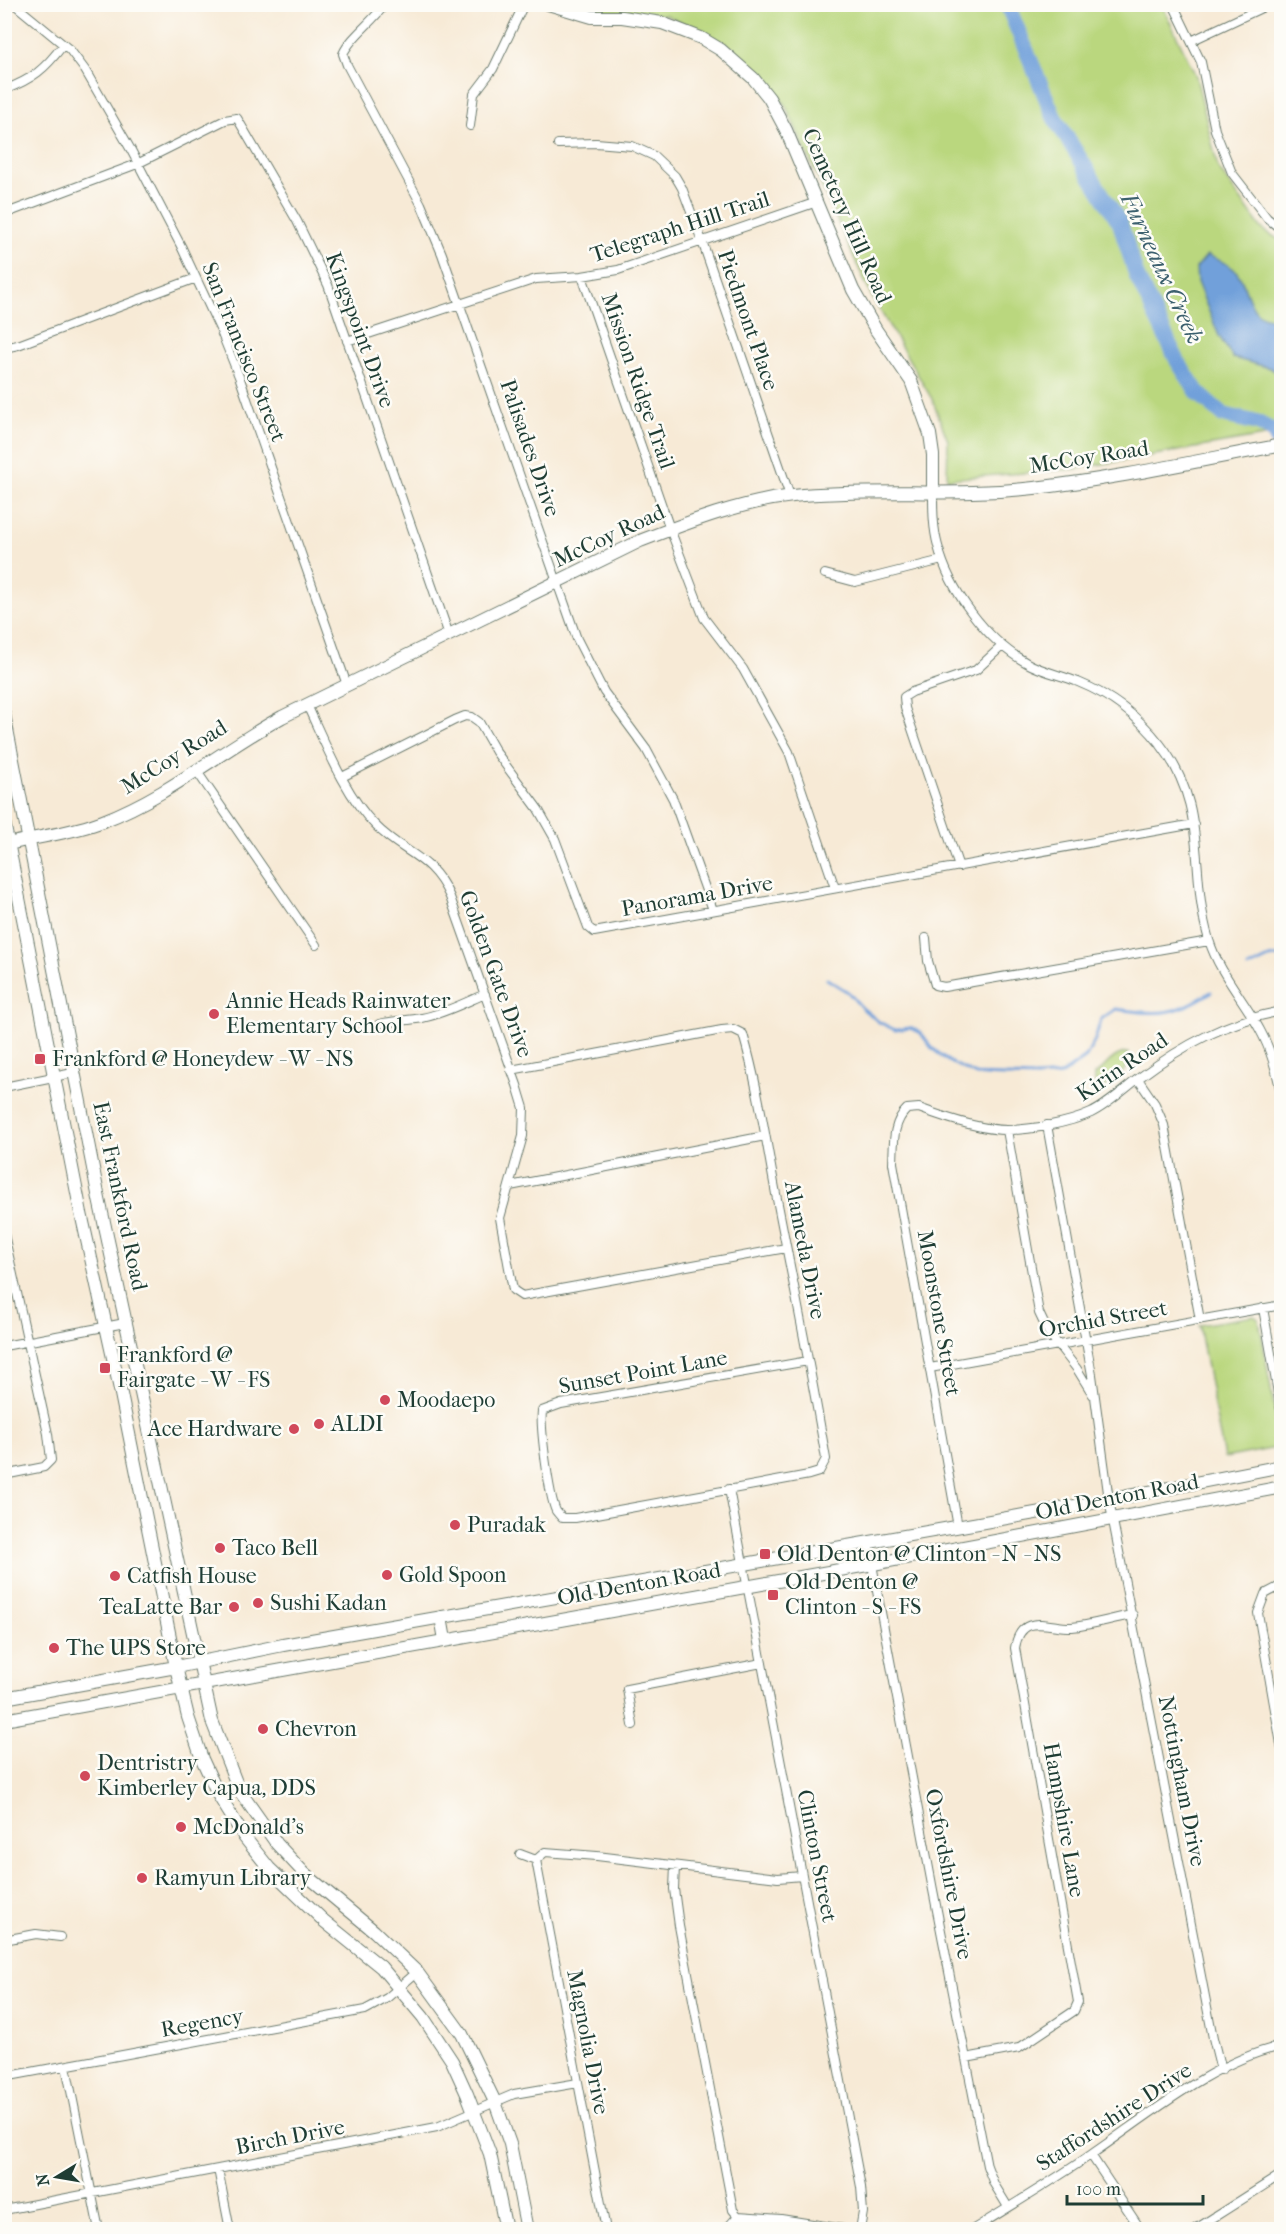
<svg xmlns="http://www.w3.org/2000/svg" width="1286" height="2234" font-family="'IM FELL French Canon',serif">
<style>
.green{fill:#bad77e;stroke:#6c8a59;stroke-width:1.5}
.water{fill:#71a0da;stroke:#486e87;stroke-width:1.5}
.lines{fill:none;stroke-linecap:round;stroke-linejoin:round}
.stream{stroke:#71a0da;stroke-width:3}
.river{stroke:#71a0da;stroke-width:16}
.street-casing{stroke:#6b7a6d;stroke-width:10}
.secondary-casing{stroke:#6b7a6d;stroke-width:14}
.street{stroke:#fff;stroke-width:8}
.secondary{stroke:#fff;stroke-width:12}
.poi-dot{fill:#d1495b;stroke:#fdfcf7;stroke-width:2}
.labels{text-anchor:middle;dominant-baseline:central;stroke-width:5;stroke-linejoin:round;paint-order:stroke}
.street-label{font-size:22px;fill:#1f3d34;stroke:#fdfcf7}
.poi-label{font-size:22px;fill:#1f3d34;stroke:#fdfcf7;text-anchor:start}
.water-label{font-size:24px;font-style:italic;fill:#3c606e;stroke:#fdfcf7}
</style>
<rect width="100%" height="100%" fill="#fdfcf7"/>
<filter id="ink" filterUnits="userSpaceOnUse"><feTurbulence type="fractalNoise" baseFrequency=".0167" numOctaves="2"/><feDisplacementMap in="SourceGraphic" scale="12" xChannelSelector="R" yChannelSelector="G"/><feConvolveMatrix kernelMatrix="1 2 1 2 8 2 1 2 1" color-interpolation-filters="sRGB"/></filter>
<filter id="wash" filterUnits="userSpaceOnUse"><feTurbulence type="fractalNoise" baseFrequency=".008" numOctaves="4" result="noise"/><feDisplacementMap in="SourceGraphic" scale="24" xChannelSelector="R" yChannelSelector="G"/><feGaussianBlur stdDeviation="1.35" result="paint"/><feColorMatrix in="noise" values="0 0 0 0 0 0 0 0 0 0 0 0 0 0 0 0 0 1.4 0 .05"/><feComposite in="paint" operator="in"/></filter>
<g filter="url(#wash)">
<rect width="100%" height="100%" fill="#f7ead6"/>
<path class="green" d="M565 5H1162L1196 76 1218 168 1262 229 1281 241V433L1074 469 947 479 948 441 932 399 871 295 784 103 756 71 726 44 666 15 581 10Z
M1128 1053 1131 1060C1127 1070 1107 1090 1096 1087L1094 1075C1106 1068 1112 1053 1128 1053Z
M1254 1316 1259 1320 1281 1447 1224 1458 1199 1325Z"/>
<path class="water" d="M1207 255C1217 259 1228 263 1236 271 1251 289 1246 324 1281 317V375L1270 368 1233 358 1219 336 1197 282 1196 268Z"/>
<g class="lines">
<path class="stream" d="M1248 968 1269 958 1282 956
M827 979 848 992 862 1008 879 1022 895 1030 910 1028 920 1032 932 1048 948 1061 976 1075 1037 1077 1061 1075 1086 1057 1095 1040 1101 1019 1116 1009C1158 1015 1175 1016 1211 992"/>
<path class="river" d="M1007 4 1054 117 1120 223 1137 277 1178 362 1198 393 1223 415 1258 423 1273 431 1282 448"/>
</g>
</g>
<g filter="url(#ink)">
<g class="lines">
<g class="street-casing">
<path id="street" d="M14 4 70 50 85 70 131 150 181 246 220 329 240 379 347 685
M385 4C373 22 351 36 343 54L347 65 421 204 442 254 577 639 604 692 646 749 673 799 713 910
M1173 4 1201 62 1215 130 1232 173 1267 218 1282 230
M1191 41 1270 4
M4 90C33 79 45 69 63 45
M470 126 474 94 493 69 524 4
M558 144 596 143 632 146 654 156 675 176 682 188 702 241 790 496
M4 214 137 164 225 120 237 118 297 221 328 285 449 635
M582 276 670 529 704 618 743 669 789 752 835 888
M347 341 536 279 582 276 618 270 817 202
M4 348 18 345 196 278
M933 492C933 510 933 528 938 546 949 590 987 641 1027 663 1043 672 1061 675 1078 682 1110 695 1139 717 1160 744 1210 808 1188 870 1209 940 1219 973 1244 1000 1260 1030 1272 1052 1278 1075 1282 1099
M825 574 855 582 942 560
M307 705C325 743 345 795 375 825 404 855 431 854 450 897L517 1085 524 1108 523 1136 500 1218 513 1290 522 1296 786 1248
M196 770 316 945
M342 777 455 720 465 716 472 717 479 722 496 752 538 809 555 839 588 927 594 932 1194 824
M959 867 905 708 904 697 912 692 976 670 1002 646
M926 938 928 961 935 985 944 987 1209 941
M379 1024C393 1020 407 1021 422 1018 443 1014 464 1003 485 994
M511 1070 722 1030 733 1029 743 1034C758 1086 766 1141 776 1194 793 1282 811 1370 826 1459L819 1472 809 1475 575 1518H562C560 1516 557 1512 556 1511 549 1496 540 1427 542 1411L561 1404 808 1361
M1138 1079 1155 1104 1164 1125 1200 1320
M4 1087 73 1073
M1047 1125 1092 1375 1109 1500 1213 2038 1221 2070
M1007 1130 1039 1313 1048 1332 1077 1369 1093 1395
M510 1186 765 1136
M4 1234 48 1434 51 1460 44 1467 4 1475
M1263 1308 1282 1416
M4 1346 125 1323
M930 1368 1282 1305
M729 1489 861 2187 863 2212 860 2230
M958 1527 893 1163C894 1144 892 1123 907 1109L919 1108C943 1117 980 1130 1007 1130 1031 1130 1069 1123 1091 1113 1108 1105 1124 1089 1139 1078 1183 1045 1227 1021 1282 1011
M868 1543 933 1890 987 2166 994 2184 1008 2207
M1282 1585 1265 1594 1258 1613 1282 1750
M633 1725 627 1689 762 1663
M520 1854 536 1860
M675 1866 674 1889 679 1926 733 2210 738 2216 781 2219 850 2230
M4 1940 36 1934 60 1937
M966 2058 1019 2048 1074 2011 1078 2002 1015 1648C1021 1611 1049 1628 1072 1627 1092 1625 1113 1618 1133 1615
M66 2066 99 2230
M4 2077 365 2010 387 1998 417 1972
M1091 2155 1141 2230
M218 2169 230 2230
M4 2210 437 2127 514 2094 578 2083
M729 2226 738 2216
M606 2230 536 1860 545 1852 597 1856 778 1878 802 1876
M972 2230C1012 2205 1053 2181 1092 2154 1148 2116 1214 2060 1282 2046
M1194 2230 1282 2174"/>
</g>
<g class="secondary-casing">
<path id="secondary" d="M548 4 592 17H622L662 23 701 38 721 50 753 78 769 98 786 130 853 290 876 330 911 381 930 434 933 455V492
M4 714 99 1199 212 1721 239 1790 277 1844 304 1873 374 1931 417 1972 462 2034 495 2102 510 2144 527 2230
M4 822 81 1213 121 1394 176 1667 188 1717 202 1759 219 1796 245 1838 269 1868 324 1921 381 1967 423 2017 452 2061 467 2094 490 2154 506 2230
M9 844C40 836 73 833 103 821 168 796 222 750 282 717L640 541C689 522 740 502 793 496 873 488 954 497 1034 488 1116 479 1201 460 1282 445
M441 1617 445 1640
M4 1698 176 1667 283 1645 1098 1502 1282 1466
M4 1720 873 1564 1282 1487"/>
</g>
<use href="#street" class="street"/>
<use href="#secondary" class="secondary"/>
</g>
</g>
<g class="poi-dot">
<circle cx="214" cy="1014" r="6"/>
<rect x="34" y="1053" width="12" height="12" rx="3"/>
<rect x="99" y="1362" width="12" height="12" rx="3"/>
<circle cx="385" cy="1400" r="6"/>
<circle cx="319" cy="1424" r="6"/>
<circle cx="294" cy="1429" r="6"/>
<circle cx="455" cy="1525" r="6"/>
<circle cx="220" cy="1548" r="6"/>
<rect x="759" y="1548" width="12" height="12" rx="3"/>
<circle cx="387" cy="1575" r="6"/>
<circle cx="115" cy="1576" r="6"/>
<rect x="767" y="1589" width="12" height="12" rx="3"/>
<circle cx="258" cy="1603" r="6"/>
<circle cx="234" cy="1607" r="6"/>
<circle cx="54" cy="1648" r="6"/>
<circle cx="263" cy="1729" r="6"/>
<circle cx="85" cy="1776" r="6"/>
<circle cx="181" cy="1827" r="6"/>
<circle cx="142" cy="1878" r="6"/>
</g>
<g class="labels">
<g class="street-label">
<text transform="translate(847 216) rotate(66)">Cemetery Hill Road</text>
<text transform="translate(680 227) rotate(-18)">Telegraph Hill Trail</text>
<text transform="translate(748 320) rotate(71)">Piedmont Place</text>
<text transform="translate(360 330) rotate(70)">Kingspoint Drive</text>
<text transform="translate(244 352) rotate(68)">San Francisco Street</text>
<text transform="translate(638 381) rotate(71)">Mission Ridge Trail</text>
<text transform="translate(530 448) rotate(71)">Palisades Drive</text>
<text transform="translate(1089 457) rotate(-9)">McCoy Road</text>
<text transform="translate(609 536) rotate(-25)">McCoy Road</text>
<text transform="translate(174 757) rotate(-32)">McCoy Road</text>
<text transform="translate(697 896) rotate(-10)">Panorama Drive</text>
<text transform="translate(496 974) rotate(70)">Golden Gate Drive</text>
<text transform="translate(1122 1067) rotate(-34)">Kirin Road</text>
<text transform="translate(120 1196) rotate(78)">East Frankford Road</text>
<text transform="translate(805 1250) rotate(79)">Alameda Drive</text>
<text transform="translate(939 1313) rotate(80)">Moonstone Street</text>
<text transform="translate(1103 1319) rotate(-10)">Orchid Street</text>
<text transform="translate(643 1372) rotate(-10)">Sunset Point Lane</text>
<text transform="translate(1117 1497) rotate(-11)">Old Denton Road</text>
<text transform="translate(639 1584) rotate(-10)">Old Denton Road</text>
<text transform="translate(1182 1781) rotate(79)">Nottingham Drive</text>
<text transform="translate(1064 1820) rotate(80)">Hampshire Lane</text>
<text transform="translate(817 1856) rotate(79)">Clinton Street</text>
<text transform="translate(949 1874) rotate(79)">Oxfordshire Drive</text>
<text transform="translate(202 2023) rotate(-10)">Regency</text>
<text transform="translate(588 2042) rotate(79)">Magnolia Drive</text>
<text transform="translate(1114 2117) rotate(-33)">Staffordshire Drive</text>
<text transform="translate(290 2137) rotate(-11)">Birch Drive</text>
</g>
<g class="poi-label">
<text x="226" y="1001">Annie Heads Rainwater<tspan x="226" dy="25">Elementary School</tspan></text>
<text x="52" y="1059">Frankford @ Honeydew - W - NS</text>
<text x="117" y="1355">Frankford @<tspan x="117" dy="25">Fairgate - W - FS</tspan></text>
<text x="397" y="1400">Moodaepo</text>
<text x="331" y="1424">ALDI</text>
<text x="282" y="1429" text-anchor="end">Ace Hardware</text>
<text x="467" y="1525">Puradak</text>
<text x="232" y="1548">Taco Bell</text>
<text x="777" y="1554">Old Denton @ Clinton - N - NS</text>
<text x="399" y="1575">Gold Spoon</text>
<text x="127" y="1576">Catfish House</text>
<text x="785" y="1582">Old Denton @<tspan x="785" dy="25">Clinton - S - FS</tspan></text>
<text x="270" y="1603">Sushi Kadan</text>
<text x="222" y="1607" text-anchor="end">TeaLatte Bar</text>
<text x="66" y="1648">The UPS Store</text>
<text x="275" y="1729">Chevron</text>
<text x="97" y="1763">Dentristry<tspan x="97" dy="25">Kimberley Capua, DDS</tspan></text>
<text x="193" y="1827">McDonald's</text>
<text x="154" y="1878">Ramyun Library</text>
</g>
<g class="water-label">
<text transform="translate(1162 268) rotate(65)">Furneaux Creek</text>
</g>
</g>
<rect width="1286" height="2234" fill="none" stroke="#fdfcf7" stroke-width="24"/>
<g transform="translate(57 2177) rotate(259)" stroke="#fdfcf7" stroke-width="4.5" paint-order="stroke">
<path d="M0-4.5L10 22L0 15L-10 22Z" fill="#1f3d34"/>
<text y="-9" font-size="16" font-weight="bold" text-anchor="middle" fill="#1f3d34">N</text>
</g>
<path d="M1067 2195v9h136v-9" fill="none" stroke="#1f3d34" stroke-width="3"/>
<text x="1076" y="2195" font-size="18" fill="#1f3d34" stroke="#fdfcf7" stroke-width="4.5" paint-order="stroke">100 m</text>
</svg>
